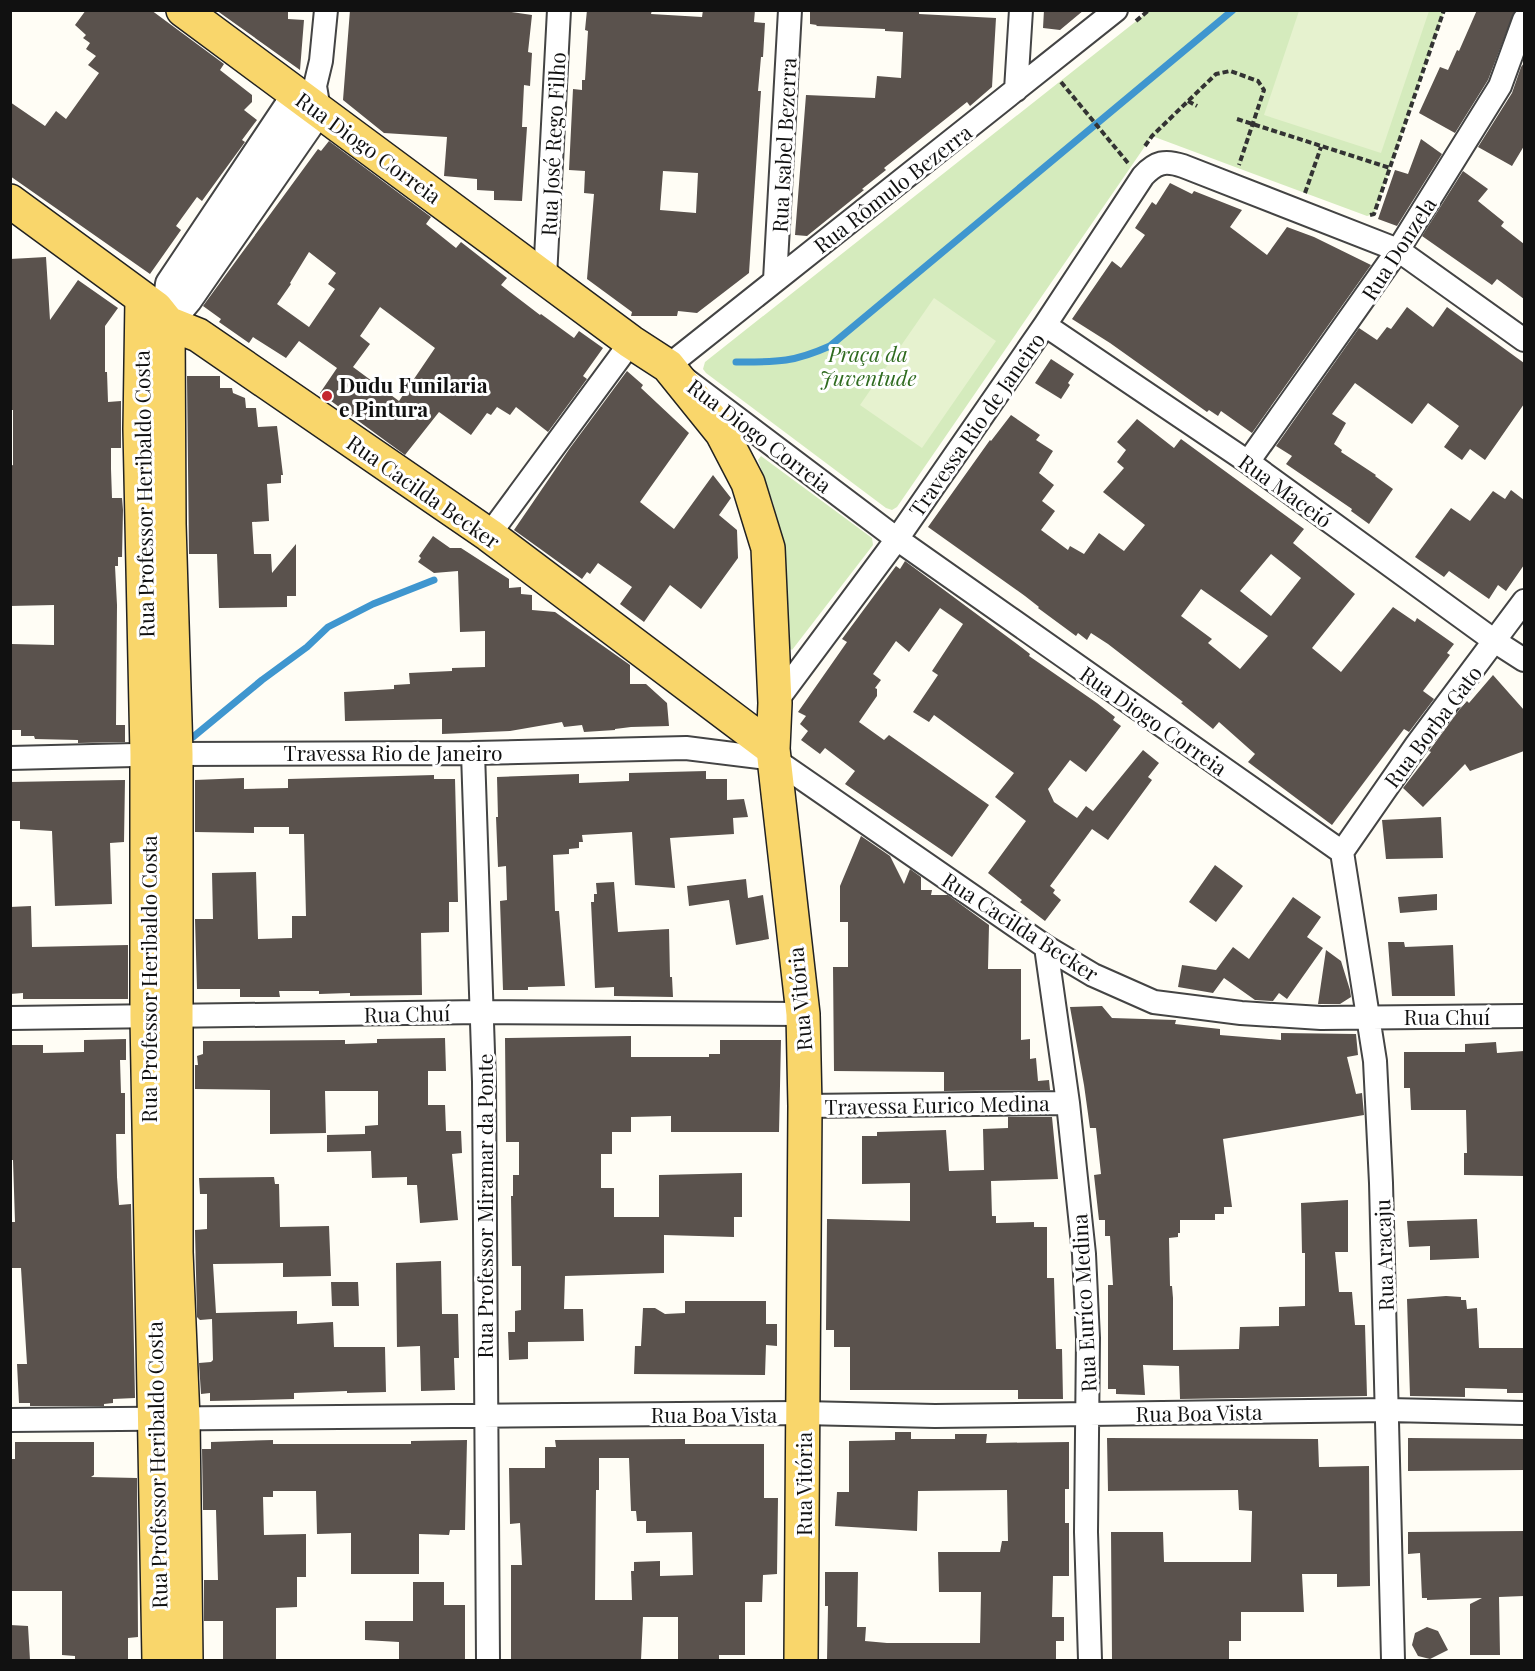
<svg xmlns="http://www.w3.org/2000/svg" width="1535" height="1671" font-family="'Playfair Display',serif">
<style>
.green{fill:#d5ebbd}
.pitch{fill:#e6f2cf}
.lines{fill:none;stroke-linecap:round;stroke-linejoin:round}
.stream{stroke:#3f96cf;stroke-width:7}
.building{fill:#5a524d;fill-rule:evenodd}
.minor-casing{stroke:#444;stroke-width:26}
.tertiary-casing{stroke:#444;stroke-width:32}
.primary-casing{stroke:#222;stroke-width:36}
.path{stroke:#333;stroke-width:4;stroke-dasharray:6 3;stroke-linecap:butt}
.minor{stroke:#fff;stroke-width:22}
.tertiary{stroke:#fff;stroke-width:28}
.primary{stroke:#f9d66b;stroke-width:33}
.poi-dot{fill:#c4262e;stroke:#fff;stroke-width:2}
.labels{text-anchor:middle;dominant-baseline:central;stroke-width:6;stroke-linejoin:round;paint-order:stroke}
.street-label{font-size:21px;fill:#111;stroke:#fff}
.park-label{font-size:21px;font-style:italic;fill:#2f6b1f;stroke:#fff}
.poi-label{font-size:21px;font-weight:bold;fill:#111;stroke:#fff;text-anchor:start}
</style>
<rect width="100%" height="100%" fill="#fffdf5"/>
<path class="green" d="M1149 11H1444L1374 214 1367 216 1152 136 897 507 892 510 886 508 706 373 703 369 705 362Z
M761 456 872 538 873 545 792 650 789 648 777 520 773 503 758 460Z"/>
<path class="pitch" d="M1299 11H1429L1381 153 1264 115Z
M934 298 996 341 922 448 860 405Z"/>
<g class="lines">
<path class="stream" d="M736 362C776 362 792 363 830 346L1233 10
M193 737 262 680 307 647 328 627 373 604 434 580"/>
</g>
<path class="building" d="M86 10H151L224 64 220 70 252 95V102L244 110 257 120 242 140 245 142 202 201 197 197 176 226 181 230 150 274 10 176V102L45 126 56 111 66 119 99 73 88 65 96 56 86 49 90 43 83 38 86 35 75 25Z
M216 10H288V19L304 20 300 70Z
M350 10H497L532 15 528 52 532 53 530 86 524 85 522 127H527L522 201 494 200V191L477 190V179L444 176 447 137 384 133 343 100Z
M587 10H652L651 14 702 17 703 10H755L754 22 765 23 763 57H761L758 91H761L749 273 697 313 678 311 677 316H631L632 312 587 279 594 194 584 193 585 171 569 170 573 89 582 90V80H585L588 31 585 30ZM663 171 698 173 696 213 660 210Z
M810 10H919V14L996 18 992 87 970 106 967 102 884 168 886 170 862 189 864 190 807 236 795 235 806 95 875 98 877 76 901 78 903 32 885 31V29L816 26 817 25 810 24Z
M1044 10H1084L1060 30 1043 28Z
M1477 10H1515L1488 80 1455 133 1419 113 1440 67 1448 70 1457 50 1459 51Z
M1524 63V146L1512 166 1478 147 1512 93 1521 67Z
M1421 139 1442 154 1397 226 1378 219 1395 170 1408 174Z
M329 141 431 217 426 224 456 248 461 242 507 278 501 285 540 315 541 314 574 338 579 331 603 348 583 376 587 379 548 432 516 407 510 415 497 407 491 415 487 413 471 435 439 412 405 455 320 393 337 368 299 341 286 358 253 337 249 343 219 322 221 319 203 306 318 149 321 151ZM309 252 336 273 328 284 335 289 309 327 277 304 291 284 290 283ZM380 307 435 348 399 401 353 367 370 344 360 336Z
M1463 171 1488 189 1478 201 1504 222 1501 226 1524 244V299L1497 279 1492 285 1422 236Z
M1170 183 1192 194 1194 191 1242 210 1230 227 1267 255 1287 227 1314 237 1371 265 1252 433 1221 411 1218 416 1209 410 1207 412 1110 343 1072 319 1112 261 1121 268 1145 235 1135 228 1152 202 1156 205Z
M46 257 50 320 78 280 118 308 105 326V372H107L108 402 121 401V448H111V469L112 498H122L123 510 122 557H118V566H115L117 605 116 725H125V742L78 743V740L35 739 34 736H21V730H10L12 644 54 645V605L10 606V466L13 465V410H10V259Z
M1407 307 1433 327 1447 307 1524 363V404L1485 460 1470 449 1462 460 1444 447 1459 426 1428 403 1412 424 1355 383 1332 414 1346 423 1334 444 1342 450 1341 452 1376 475 1375 476 1393 489 1369 524 1351 511 1352 509 1286 464 1292 456 1276 446 1359 328 1377 340 1387 327 1391 329Z
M1051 359 1074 374 1068 383 1070 385 1061 399 1035 383Z
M627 371 643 385 641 388 689 433 640 502 674 529 713 475 731 498 719 515 737 530 738 558 701 609 670 585 644 622 620 604 632 587 598 563 590 574 587 572 582 579 514 530 570 448Z
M187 376H220V388H232L233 393 245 398 246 408H256L258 427 277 426 283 475H281V483L267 484 269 521 252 522 254 554H271L272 573 296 544V596H287V607L219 608 217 554H189Z
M1011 415 1040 435 1036 440 1053 451 1039 473 1054 485 1042 501 1055 511 1041 530 1068 550 1070 546 1084 554 1099 533 1124 551 1145 525 1103 492 1124 468 1117 462 1126 450 1117 442 1137 419 1174 448 1181 439 1304 529 1293 543 1355 594 1312 648 1341 672 1393 607 1415 622 1417 618 1454 644 1447 653 1450 655 1423 691 1434 699 1409 732 1404 729 1332 825 1248 762 1255 754 1219 722 1213 729 1181 703 1183 702 1108 644 1091 633 1087 640 1078 633 1076 636 1038 608 1039 607 1025 596 928 527 990 440 991 441ZM1271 554 1301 578 1271 616 1240 591ZM1201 589 1268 636 1240 669 1208 643 1212 639 1181 616Z
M1511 490 1524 500V565L1506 591 1498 585 1489 599 1449 571 1444 577 1415 557 1451 508 1470 521 1493 491 1505 499Z
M433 536 450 548H461L509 579V588L521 587V594L532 595V610L555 612 630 665V684H646L667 703 669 726 631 727 615 729V730L584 732 582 725 564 727 562 722 510 731 442 734V719L345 721 344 692 394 689V685L410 684 409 673 452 671V668L485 667V631L460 632 458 571 434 573 418 562 421 558 419 556Z
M905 561 1021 647 1030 654 1029 656 1097 703 1115 717 1113 720 1121 726 1086 772 1070 760 1048 789 1054 802 1077 818 1086 806 1093 811 1143 750 1159 763 1148 777 1152 780 1108 840 1092 829 1050 886 1055 890 1053 893 1061 900 1045 921 1020 902 1022 900 988 873 1026 821 995 797 1014 773 934 715 929 722 913 712 938 675 932 671 963 624 940 608 909 652 896 641 873 674 881 680 875 688 877 689V696L859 722 884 740 889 735 989 805 952 857 845 784 855 771 825 748 820 754 801 740 808 731 800 724 806 716 798 712 847 642 842 639 896 566 900 569Z
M1493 675 1524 710V751L1470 771 1465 764 1423 807 1403 788 1431 752 1429 751 1459 710 1467 701 1469 703Z
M706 771V779H727V800L744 799 748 817 733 818 734 834 670 838 675 888 635 885 632 832 582 835 583 842H579V848L569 849V854L553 855 555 911H559L565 986 528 987V990H503L500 901 507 900 506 866 498 867 496 817H498L497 777 579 774V783L629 781V773Z
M434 775V779H455L458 902H449V932L421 933 422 995 350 996V993L319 994V991H279L280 997H240V989H197L195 919H213L212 873 256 872 258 939 292 938V916H306L304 834H289V827H254V833L195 832V780L244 778V789L288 788V779Z
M125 780 124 842 110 843 112 904 55 906 52 831 20 829V821H10V782Z
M1441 817 1443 858 1386 859 1382 820Z
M861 836 890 856 904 884 910 869 921 877V890H932L931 895H948L989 925 988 969H1021V1040L1030 1039V1059L1036 1058 1038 1081 1049 1080 1050 1090 944 1091V1072L834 1071 833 967H848V922H840V886Z
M1215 865 1243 886 1216 922 1189 902Z
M746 879 748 898 763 895 769 939 736 945 729 900 689 906 687 886Z
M614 882 618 932 669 929 670 977H672L673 997 614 996V987L595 988 591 902H594V894H597L596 883Z
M1437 894V910L1400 913 1398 897Z
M1293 897 1321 917 1307 937 1323 948 1287 999 1279 993 1273 1001 1255 1000 1224 978 1213 993 1178 987 1182 965 1216 970 1233 947 1249 959Z
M31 906 32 947 128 945V999H23V993L10 994V907Z
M1388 942H1404L1405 947 1453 945 1455 996H1392Z
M1326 950 1341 961 1350 990 1351 997 1340 1004H1318Z
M1102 1006 1112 1018 1176 1020 1175 1024 1220 1029V1035L1281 1040V1033L1356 1034 1358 1055 1347 1057 1356 1094 1362 1093 1364 1115 1223 1139 1232 1207H1224V1214H1215V1220H1180V1233H1178V1237L1169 1238 1170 1286H1172L1173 1298V1350L1239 1349 1240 1327 1279 1326V1307L1305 1306V1253H1302L1301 1203 1348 1200V1252H1335L1339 1292H1352L1355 1325H1365L1367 1396 1180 1399 1179 1366 1143 1365 1145 1395 1116 1394V1389H1108V1285H1113L1110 1236H1105V1220H1099L1094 1175 1101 1174 1096 1128H1090L1084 1085 1070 1007Z
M631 1036V1057H709V1054H720V1040H781L779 1132H671V1116L631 1117V1132H612V1154H601V1188H614V1217H659V1175L742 1173V1217H734V1237L664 1235V1273L565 1276 564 1309H583L584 1341 528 1342V1359L509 1360 508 1332H515V1311L521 1310V1266H512L511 1196H513V1175H519V1142H506L505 1038Z
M445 1038 446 1071H428V1105H445L446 1131H461L462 1153 452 1154 458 1220 420 1223 417 1185H407V1177L372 1178 371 1151 327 1152V1135L365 1134V1126L378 1125V1091H325L326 1133 270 1134V1090L195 1089V1065H198L197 1056 203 1054V1041L345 1040V1044L377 1043V1039Z
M126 1039V1060H120L121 1093H125V1134H116L117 1177 119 1205 131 1204 135 1398 113 1399V1403L104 1404V1406H30V1403H19L17 1364H27L21 1268H10V1222H15L13 1160H10V1045H43V1053L84 1052V1040Z
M1496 1042 1497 1053 1524 1051V1176L1464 1175V1153H1467L1466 1110H1411L1410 1088H1404V1052H1465V1044Z
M1008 1117H1052L1058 1179 991 1181 992 1216H996V1223L1034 1222V1227H1047V1278H1054L1056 1349H1062L1063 1399H1018V1390H850V1347H834V1330H826L827 1219 910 1221V1183L862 1184V1136H877V1132L946 1130 949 1171 984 1170 983 1129 1008 1128Z
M274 1177 275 1184H279L280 1227 329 1226 331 1276 283 1277V1263L213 1264 216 1313 297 1311V1324L333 1322 334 1347H385L386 1392 347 1393V1391L294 1393V1399L210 1401V1393L201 1394 199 1363 211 1362 213 1360 212 1319 200 1320 197 1317 195 1230 207 1229V1194H200L199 1178Z
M1477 1219 1479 1258 1430 1260V1246L1409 1247 1407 1221Z
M441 1261 442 1314H458L459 1358H454L455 1390 421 1391 420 1346 397 1347 396 1263Z
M331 1282H358L359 1306H332Z
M1446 1296 1461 1297V1300H1466L1467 1309 1477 1308 1479 1348H1524V1393H1507V1389L1465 1388V1397L1410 1396 1407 1299Z
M685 1301H766V1324H777V1346L766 1345 765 1375 634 1374 635 1346H641L643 1308H655L665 1314 685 1313Z
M895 1432H911V1439H955V1434H987L986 1443 1069 1442V1489H1065V1523H1069V1576H1053L1052 1617H1064V1641H1056V1660H827L828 1606H825V1572H858L857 1627H866L865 1641 887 1643H980L981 1592H939L938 1552H1000L1002 1541H1008L1007 1490 918 1491 917 1531 835 1526 837 1492H849V1441L895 1440Z
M1107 1438 1318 1439 1319 1467 1369 1466 1370 1586 1337 1587V1574H1302L1304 1612H1241V1641H1229V1660H1112L1111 1532H1163L1164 1562H1251L1252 1511 1239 1510 1238 1490 1108 1491Z
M1408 1438 1524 1439V1470L1408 1471Z
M685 1439V1444H764V1498H778L777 1574 763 1575 762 1602H745V1655H719V1660H678V1617H643L641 1660H511V1565H522L520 1523 510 1524 509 1468H545V1447H556L555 1440ZM599 1458H629L631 1511H636L637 1521H646V1533L692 1532 693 1575 660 1576V1561L634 1562V1571H631L632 1600H595L596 1490H599Z
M273 1440V1444H411V1441L467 1440 465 1530H450L449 1535 419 1534V1574H351V1533L317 1534 316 1491H273V1497H263L264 1535 306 1534V1577H297V1607L276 1608V1660H223V1621H204V1580H218L216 1510H203L202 1449H211V1442Z
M15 1442H94V1475L91 1477 137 1478 138 1637 128 1638V1660H75V1656L62 1655V1591H10V1459H15Z
M1524 1531V1596L1499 1597 1500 1655H1470V1604L1482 1598 1427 1600V1598H1422L1420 1553 1408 1554V1532Z
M413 1582H444V1605H465V1660H399V1642L365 1640V1621H413Z
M10 1625 28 1626 30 1660H10Z
M1427 1627 1438 1631 1448 1650 1430 1659 1418 1656 1412 1645 1415 1633Z"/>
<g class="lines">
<g class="minor-casing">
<path id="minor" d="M1116 10 668 366 897 539 1342 852
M1016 90 1021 10
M319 110 315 86 321 61 326 10
M545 277 559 10
M775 280 790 10
M1045 325 1248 462 1496 642 1524 660
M1248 462 1398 250 1500 86 1524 20
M489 535 631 342
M775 703 897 539 1045 325 1143 176C1156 162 1165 160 1183 166L1398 250 1524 340
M473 753 484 1082 488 1660
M10 758 176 754 473 753 686 748 774 759 1046 947 1093 975 1154 1002 1241 1013 1321 1018 1524 1016
M1342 852 1375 1061 1381 1183 1393 1660
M1342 852 1417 744 1524 601
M1046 947 1068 1103 1084 1254 1088 1338 1086 1532 1090 1660
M10 1018 482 1012 803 1014
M805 1106 1068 1103
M10 1420 803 1413 935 1416 1388 1410 1524 1413"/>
</g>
<g class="tertiary-casing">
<path id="tertiary" d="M168 323 167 305 170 284 297 94
M168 323 188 299 319 110"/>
</g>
<g class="primary-casing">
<path id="primary" d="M183 10 631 342 668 366 722 433 748 483 768 548 775 703 773 749 803 1014 805 1106 801 1660
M10 201 156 308 168 323 198 335 489 535 773 749
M142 298 140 429 147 754V1017L159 1660
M168 323 169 524 176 754V1252L183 1419 186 1660"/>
</g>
<path class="path" d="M1136 21 1149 10
M1061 82 1128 163
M1188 101 1197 106
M1237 119 1390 168
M1145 146 1152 136 1216 74 1230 71 1258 81 1264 90 1239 165
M1305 193 1321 147
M1370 215 1374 214 1444 10"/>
<use href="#minor" class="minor"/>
<use href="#tertiary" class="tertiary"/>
<use href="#primary" class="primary"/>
</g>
<circle class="poi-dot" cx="327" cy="396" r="6"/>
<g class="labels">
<g class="street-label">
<text transform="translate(552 144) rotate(-87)">Rua José Rego Filho</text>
<text transform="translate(783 145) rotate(-87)">Rua Isabel Bezerra</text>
<text transform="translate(369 147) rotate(36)">Rua Diogo Correia</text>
<text transform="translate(892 188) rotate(-38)">Rua Rômulo Bezerra</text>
<text transform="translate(1398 248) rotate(-57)">Rua Donzela</text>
<text transform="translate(976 424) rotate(-55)">Travessa Rio de Janeiro</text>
<text transform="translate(760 435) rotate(37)">Rua Diogo Correia</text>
<text transform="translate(1286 490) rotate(36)">Rua Maceió</text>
<text transform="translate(424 491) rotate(35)">Rua Cacilda Becker</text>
<text transform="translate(143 494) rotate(-91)">Rua Professor Heribaldo Costa</text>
<text transform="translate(1154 720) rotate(35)">Rua Diogo Correia</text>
<text transform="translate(1432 726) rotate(-53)">Rua Borba Gato</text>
<text x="393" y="752">Travessa Rio de Janeiro</text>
<text transform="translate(1021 926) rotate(33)">Rua Cacilda Becker</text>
<text transform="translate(148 979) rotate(-90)">Rua Professor Heribaldo Costa</text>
<text transform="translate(799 999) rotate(-95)">Rua Vitória</text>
<text transform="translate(407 1013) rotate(-1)">Rua Chuí</text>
<text x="1447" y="1016">Rua Chuí</text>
<text transform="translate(937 1104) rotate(-1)">Travessa Eurico Medina</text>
<text transform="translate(484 1206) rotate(-90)">Rua Professor Miramar da Ponte</text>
<text transform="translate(1383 1255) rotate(-92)">Rua Aracaju</text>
<text transform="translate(1083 1303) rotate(-93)">Rua Euríco Medina</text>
<text transform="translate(1199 1412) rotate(-1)">Rua Boa Vista</text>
<text x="714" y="1414">Rua Boa Vista</text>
<text transform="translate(156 1465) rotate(-91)">Rua Professor Heribaldo Costa</text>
<text transform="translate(803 1484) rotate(-90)">Rua Vitória</text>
</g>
<g class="park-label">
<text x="868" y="353">Praça da<tspan x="868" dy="24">Juventude</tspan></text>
</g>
<g class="poi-label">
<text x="339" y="384">Dudu Funilaria<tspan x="339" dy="24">e Pintura</tspan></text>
</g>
</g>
<rect width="1535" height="1671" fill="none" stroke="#111111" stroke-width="24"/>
</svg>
